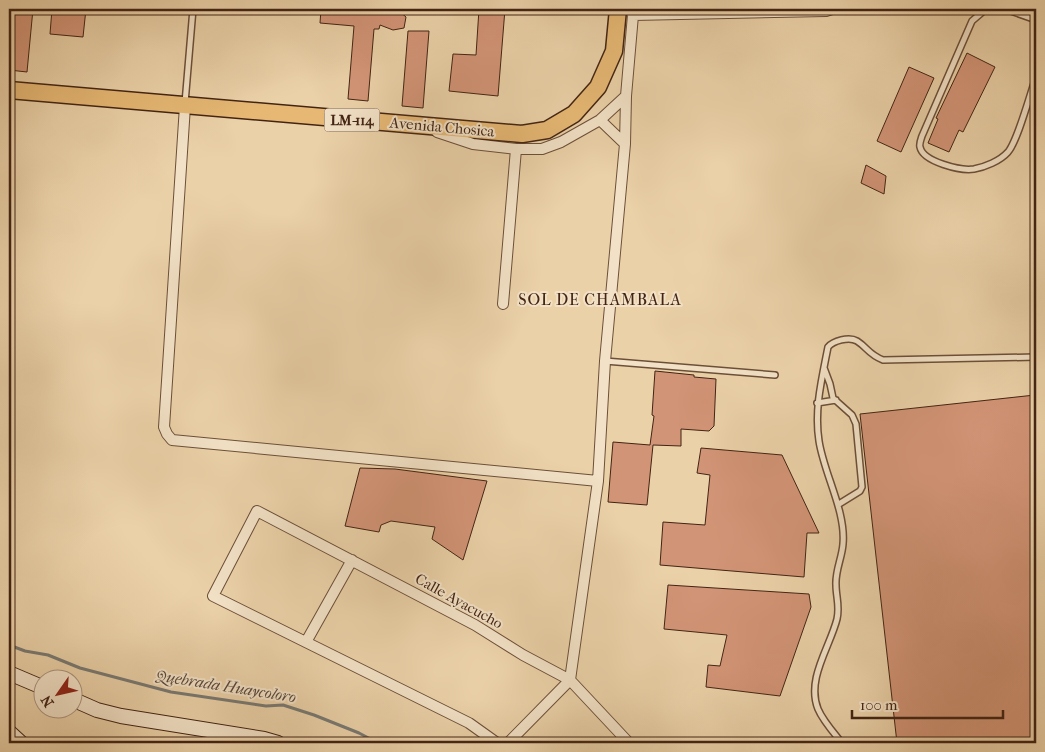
<svg xmlns="http://www.w3.org/2000/svg" width="1045" height="752" font-family="'IM FELL French Canon',serif">
<style>
.lines{fill:none;stroke-linecap:round;stroke-linejoin:round}
.stream{stroke:#797a73;stroke-width:3}
.building{fill:#d29476;stroke:#422414}
.lane-casing{stroke:#6c4f39;stroke-width:8}
.street-casing{stroke:#6c4f39;stroke-width:12}
.secondary-casing{stroke:#422414;stroke-width:16}
.primary-casing{stroke:#422414;stroke-width:19}
.lane{stroke:#f2e1c6;stroke-width:5}
.street{stroke:#f2e1c6;stroke-width:10}
.secondary{stroke:#f2e1c6;stroke-width:14}
.primary{stroke:#e6b874;stroke-width:16}
.labels{text-anchor:middle;dominant-baseline:central;stroke-width:4;stroke-linejoin:round;paint-order:stroke}
.shield{fill:#f2e1c6;stroke:#775d49;stroke-width:1}
.shield-label{font-size:14px;font-weight:bold;fill:#422414}
.street-label{font-size:15px;fill:#422414;stroke:#f2e1c6}
.neighbourhood-label{font-size:16px;letter-spacing:1px;fill:#422414;stroke:#f2e1c6}
.water-label{font-size:16px;font-style:italic;fill:#59483c;stroke:#f2e1c6}
</style>
<rect width="100%" height="100%" fill="#ebd1a8"/>
<filter id="stains"><feTurbulence type="fractalNoise" baseFrequency=".004" numOctaves="4"/><feColorMatrix values="0 0 0 0 .2 0 0 0 0 .09 0 0 0 0 .02 0 0 0 .5 -.17"/></filter>
<radialGradient id="worn" r=".72"><stop offset=".6" stop-color="#630" stop-opacity="0"/><stop offset="1" stop-color="#630" stop-opacity=".3"/></radialGradient>
<g class="lines">
<path class="stream" d="M9 645 25 651 48 655 80 668 171 692 266 706 283 705 314 715 359 733 378 743"/>
</g>
<path class="building" d="M12 9H33L27 72 9 70V44Z
M52 9H86L83 37 50 34Z
M321 9H381V12L398 10 406 17 404 28 393 30 380 25 379 29H374L368 101 348 99 354 26 320 23Z
M479 9H505L498 96 449 91 453 54 476 55Z
M408 31H429L423 108 402 106Z
M967 53 995 67 963 132 959 130 949 152 928 143 938 119 936 118Z
M909 67 934 78 901 152 877 141Z
M866 165 886 176 884 194 861 183Z
M655 371 694 375V377L716 379 714 426 709 431 681 429V446L653 445 647 505 608 502 613 442 650 445 654 416 652 415Z
M1035 395 1036 743H897L860 414Z
M701 448 782 455 819 533H807L804 577 660 565 663 522 705 525 710 475 697 473Z
M360 468 395 469 487 481 463 560 432 539 435 527 391 521 381 525 379 532 345 526Z
M668 585 809 594 811 607 780 696 706 687 708 665 720 666 727 635 664 629Z"/>
<g class="lines">
<g class="lane-casing">
<path id="lane" d="M986 9 972 21 922 136C921 139 919 144 920 147 923 162 961 171 974 169 985 167 1000 161 1008 152 1018 140 1030 94 1036 77
M1005 9 1036 20
M185 103 193 9
M605 361 775 375
M824 368 830 384 833 398 852 415 856 424 862 487 860 491 839 504
M817 403 836 400
M842 743C834 733 823 721 818 709 806 679 830 647 837 619 840 606 836 597 836 585 835 571 842 558 843 544 846 511 824 474 819 441 814 409 822 378 828 347 833 341 849 336 857 341 868 348 868 354 883 360L1036 357"/>
</g>
<g class="street-casing">
<path id="street" d="M633 15 826 11 832 9
M185 106 164 427 167 434 172 440 598 481
M600 120 625 144
M437 132 473 144 516 149H542L561 142 600 120 626 96
M503 304 516 149
M306 642 352 560
M497 743 469 723 213 596 257 511 475 625 523 655 570 680 629 743
M508 743 570 680 598 481 605 361 625 144 626 96 633 15 630 9"/>
</g>
<g class="secondary-casing">
<path id="secondary" d="M9 673 42 687
M72 699 97 710 121 716 264 739 278 743
M9 732 21 743"/>
</g>
<g class="primary-casing">
<path id="primary" d="M9 90 522 134 547 130 574 114 598 87 614 51 618 9"/>
</g>
<use href="#lane" class="lane"/>
<use href="#street" class="street"/>
<use href="#secondary" class="secondary"/>
<use href="#primary" class="primary"/>
</g>
<g class="labels">
<rect class="shield" x="324.5" y="108.5" width="55" height="23" rx="4"/>
<g class="shield-label">
<text x="352" y="120">LM-114</text>
</g>
<g class="street-label">
<text transform="translate(442 127) rotate(5)">Avenida Chosica</text>
<text transform="translate(459 601) rotate(29)">Calle Ayacucho</text>
</g>
<g class="neighbourhood-label">
<text x="600" y="299">SOL DE CHAMBALA</text>
</g>
<g class="water-label">
<text transform="translate(226 686) rotate(9)">Quebrada Huaycoloro</text>
</g>
</g>
<rect width="1045" height="752" fill="none" stroke="#ebd1a8" stroke-width="30"/>
<rect x="10" y="10" width="1025" height="732" fill="none" stroke="#422414" stroke-width="2.5"/>
<rect x="15" y="15" width="1015" height="722" fill="none" stroke="#422414"/>
<g transform="translate(58 694) rotate(236)"><circle r="24" fill="#f2e1c6" stroke="#ac957f"/>
<path d="M0-4L9 19L0 12L-9 19Z" fill="#8f2418"/>
<text y="-8" font-size="14" font-weight="bold" text-anchor="middle" fill="#422414">N</text>
</g>
<path d="M852 710v8h151v-8" fill="none" stroke="#422414" stroke-width="2.5"/>
<text x="860" y="710" font-size="15" fill="#422414" stroke="#f2e1c6" stroke-width="4" paint-order="stroke">100 m</text>
<rect width="100%" height="100%" filter="url(#stains)"/>
<rect width="100%" height="100%" fill="url(#worn)"/>
</svg>
